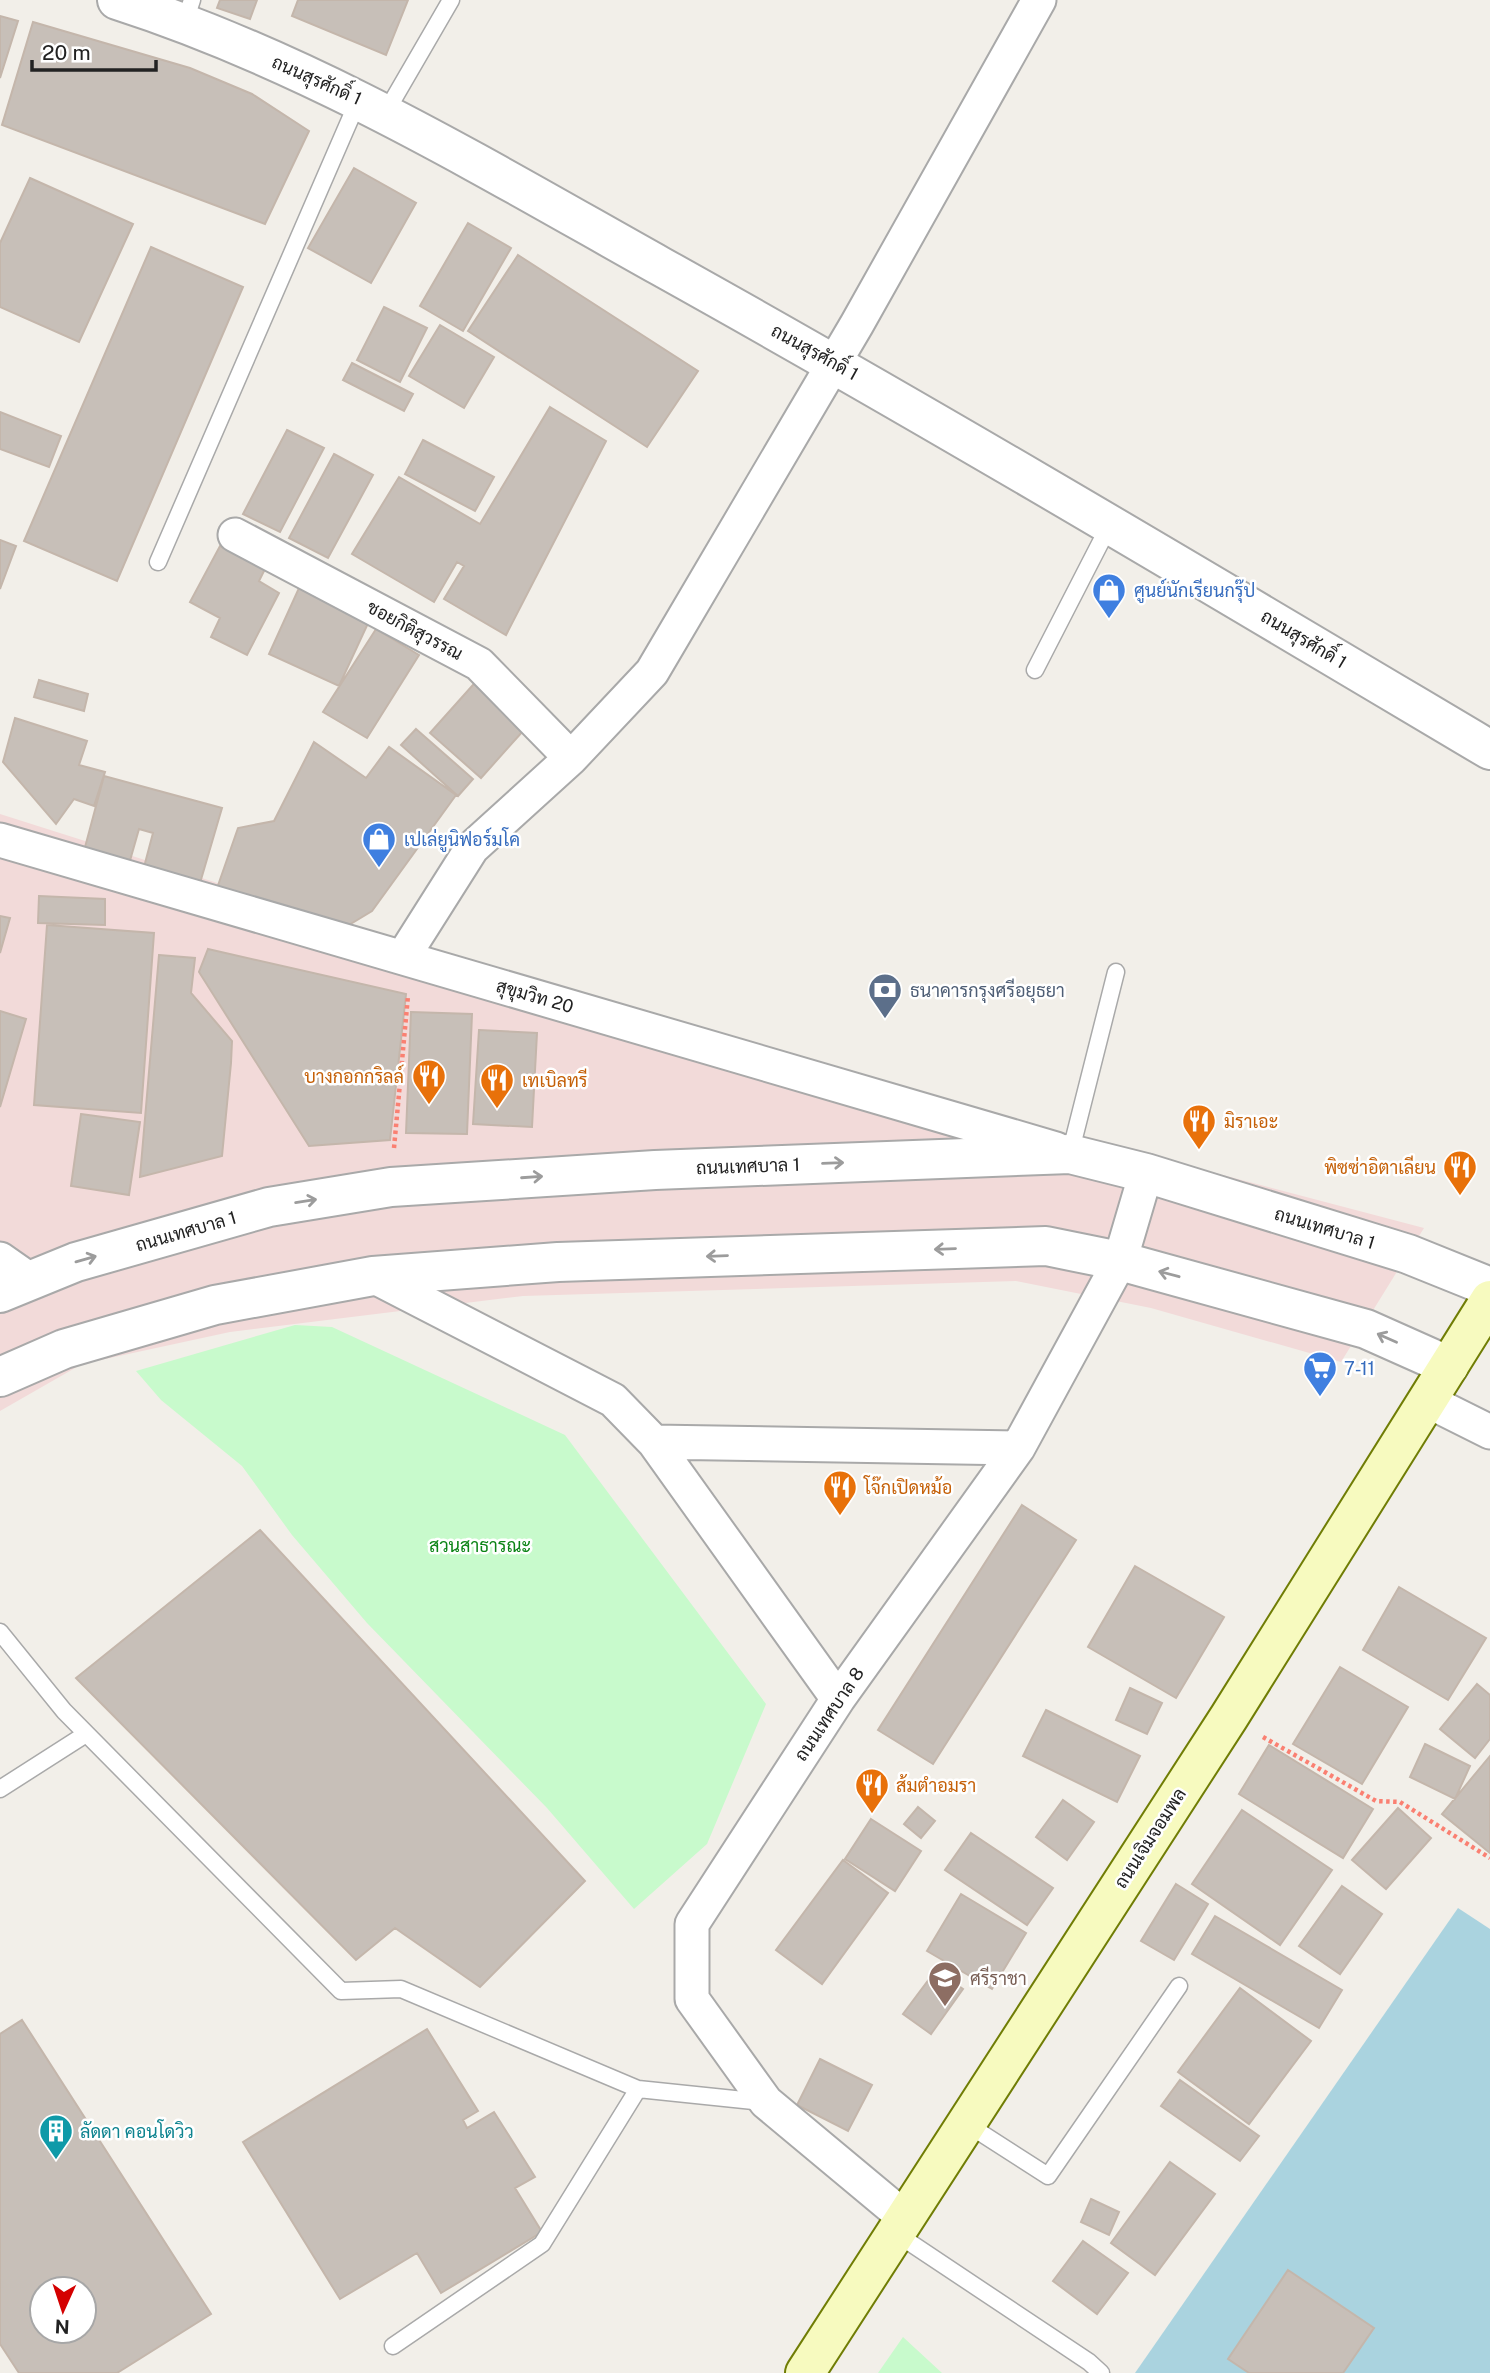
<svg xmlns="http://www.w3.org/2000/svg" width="1490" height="2373" font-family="'Public Sans',Sarabun,sans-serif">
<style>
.commercial{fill:#f2dad9}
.park{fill:#c8facc}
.water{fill:#aad3df}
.building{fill:#c7bfb8;stroke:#c4b6ab;stroke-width:2;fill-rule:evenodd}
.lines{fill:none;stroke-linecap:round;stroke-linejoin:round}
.service-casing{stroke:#a9a9a9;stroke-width:19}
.minor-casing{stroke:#a9a9a9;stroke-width:37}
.tertiary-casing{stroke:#a9a9a9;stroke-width:42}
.secondary-casing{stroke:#707d05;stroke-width:42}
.path{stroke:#fa8072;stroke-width:4.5;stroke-dasharray:3.5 3.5;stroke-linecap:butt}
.service{stroke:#fff;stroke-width:16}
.minor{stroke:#fff;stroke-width:33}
.tertiary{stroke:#fff;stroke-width:38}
.secondary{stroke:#f7fabf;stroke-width:38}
.oneway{stroke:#9c9c9c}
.labels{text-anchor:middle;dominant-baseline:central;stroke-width:5;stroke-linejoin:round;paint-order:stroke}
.street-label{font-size:18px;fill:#222;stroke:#fff}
.shop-label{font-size:18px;fill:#366cbe;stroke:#fff;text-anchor:start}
.service-label{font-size:18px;fill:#4e5e75;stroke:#fff;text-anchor:start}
.food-label{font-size:18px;fill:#c56008;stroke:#fff;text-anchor:start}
.park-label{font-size:18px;fill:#0c8416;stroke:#fff}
.education-label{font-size:18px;fill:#785e54;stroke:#fff;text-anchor:start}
.culture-label{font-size:18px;fill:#0d838f;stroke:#fff;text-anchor:start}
</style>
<rect width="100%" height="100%" fill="#f2efe9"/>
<path class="commercial" d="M0 814 387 937 869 1082 1424 1228 1341 1362 1151 1308 1016 1281 523 1296 230 1332 82 1364 0 1411Z"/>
<path class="park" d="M295 1325 332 1327 565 1435 766 1704 707 1844 634 1909 547 1808 367 1623 292 1535 242 1466 161 1400 136 1371Z
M903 2337 942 2373H878Z"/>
<path class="water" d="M1458 1908 1490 1929V2373H1135Z"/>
<path class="building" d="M220 0H257L250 19 217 8Z
M298 0H408L386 55 292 16Z
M0 16 18 21 0 78Z
M33 22 190 68 252 94 309 131 265 224 2 125Z
M354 168 416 203 371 283 308 248Z
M30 178 133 224 79 342 0 307V243Z
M468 223 511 248 463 331 420 306Z
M151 247 243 287 117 581 24 541Z
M518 255 698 371 647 447 468 331Z
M384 307 427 328 400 382 357 360Z
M440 325 494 357 464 408 409 376Z
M352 363 413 394 404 411 343 380Z
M550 407 606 441 506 635 444 599 464 566 457 562 434 602 352 554 399 477 480 524Z
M0 412 61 436 49 467 0 449Z
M287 430 324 448 280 532 243 514Z
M423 440 494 477 475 511 405 474Z
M334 454 373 475 328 558 289 538Z
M0 540 16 546 0 589Z
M220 546 265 569 259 581 279 593 247 655 211 637 220 618 190 602Z
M299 588 370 619 339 686 269 654Z
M376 629 419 655 367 738 323 712Z
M481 676 532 721 481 778 430 733Z
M39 680 88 694 84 711 34 697Z
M15 718 87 741 79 765 105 772 94 806 74 799 56 824 3 762Z
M416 729 473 779 458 796 401 745Z
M314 742 366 778 389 747 456 795 372 911 339 931 215 894 238 828 274 821Z
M104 776 222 808 200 883 144 867 153 833 139 829 129 864 84 851Z
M39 896 105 899V925L38 923Z
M0 916 10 918 0 953Z
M47 925 154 933 141 1113 34 1105Z
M208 949 406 994 390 1140 309 1146 199 972Z
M159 955 195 958 191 993 232 1041 231 1063 222 1156 140 1177Z
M0 1011 26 1019 0 1107Z
M411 1012 472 1014 467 1134 406 1133Z
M479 1030 537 1033 532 1127 473 1124Z
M81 1114 140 1122 129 1195 71 1186Z
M1022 1505 1076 1540 933 1764 878 1730Z
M260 1530 585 1881 480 1987 395 1928 356 1960 76 1678Z
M1135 1566 1224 1617 1176 1698 1088 1647Z
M1399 1587 1486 1638 1448 1700 1363 1650Z
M1340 1667 1408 1707 1362 1784 1293 1744Z
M1477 1684 1490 1695V1739L1475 1758 1440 1729Z
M1130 1688 1162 1703 1147 1734 1116 1720Z
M1046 1710 1140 1756 1117 1802 1023 1756Z
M1425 1744 1470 1766 1455 1799 1410 1777Z
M1269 1745 1373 1809 1343 1858 1239 1794Z
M1490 1756V1853L1442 1814Z
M1063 1800 1094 1822 1067 1860 1036 1837Z
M918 1807 935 1821 921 1838 904 1824Z
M1398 1808 1431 1838 1386 1889 1352 1860Z
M1242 1810 1332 1870 1280 1945 1192 1884Z
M871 1819 921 1851 895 1891 845 1859Z
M971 1833 1053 1888 1027 1925 945 1870Z
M843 1860 888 1893 822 1984 776 1950Z
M1176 1884 1208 1904 1174 1960 1141 1941Z
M1342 1886 1382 1914 1340 1974 1299 1946Z
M961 1894 1026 1933 992 1989 927 1951Z
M1215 1916 1342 1990 1319 2028 1192 1954Z
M936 1970 963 1989 931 2034 903 2014Z
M1240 1988 1311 2041 1249 2124 1178 2072Z
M22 2020 211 2314 117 2373H19L0 2344V2034ZM42 2289H84V2331H42Z
M427 2029 478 2111 463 2120 467 2128 494 2112 535 2177 515 2188 542 2232 441 2293 417 2253 340 2299 243 2142Z
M820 2059 872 2085 848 2131 797 2105Z
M1180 2080 1259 2136 1240 2161 1161 2106Z
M1170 2162 1215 2194 1155 2275 1111 2243Z
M1091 2199 1119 2212 1109 2235 1081 2222Z
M1083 2241 1128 2273 1097 2314 1053 2281Z
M1288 2270 1374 2328 1343 2373H1249L1228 2359Z"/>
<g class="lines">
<g class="service-casing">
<path id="service" d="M184 24 192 0
M386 112 451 0
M158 562 358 101
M1035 670 1110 524
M1070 1154 1116 972
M0 1632 64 1711 341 1991 401 1989 638 2089 763 2102
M0 1789 86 1734
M967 2124 1048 2176 1179 1986
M894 2232 1089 2362 1101 2373
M393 2346 542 2244 638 2089"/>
</g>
<g class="minor-casing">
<path id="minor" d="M235 535 479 664 571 758
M0 840 1056 1149
M403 957 472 848 571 758 652 672 857 324 1039 0
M0 1259 30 1280
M373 1276 613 1400 654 1442 838 1699
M1428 1401 1490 1432
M654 1442 1018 1448
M904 2217 766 2102 692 1999V1924L838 1699 1018 1448 1120 1261 1146 1173"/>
</g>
<g class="tertiary-casing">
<path id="tertiary" d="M117 0C310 62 483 167 660 266 940 422 1214 586 1490 750
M0 1293 76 1262 269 1207 391 1187 655 1170 1070 1154 1146 1173 1408 1254 1490 1287
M0 1377 64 1349 215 1305 373 1276 558 1262 1046 1246 1120 1261 1366 1329 1449 1366"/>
</g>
<g class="secondary-casing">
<path id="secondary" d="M805 2373 1229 1717 1490 1300"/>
</g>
<path class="path" d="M394 1148 408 996
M1263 1737 1376 1801 1400 1802 1490 1858"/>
<use href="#service" class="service"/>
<use href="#minor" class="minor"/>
<use href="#tertiary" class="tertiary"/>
<use href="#secondary" class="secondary"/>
</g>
<defs><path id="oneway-shaft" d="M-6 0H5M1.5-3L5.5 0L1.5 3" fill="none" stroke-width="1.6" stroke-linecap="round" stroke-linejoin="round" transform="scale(1.75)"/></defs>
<g class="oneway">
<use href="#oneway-shaft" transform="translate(833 1163) rotate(-2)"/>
<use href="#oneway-shaft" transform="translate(532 1177) rotate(-4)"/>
<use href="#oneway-shaft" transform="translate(306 1201) rotate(-9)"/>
<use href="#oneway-shaft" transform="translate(945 1249) rotate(178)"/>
<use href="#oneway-shaft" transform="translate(717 1256) rotate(178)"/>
<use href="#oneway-shaft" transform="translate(86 1259) rotate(-16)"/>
<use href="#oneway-shaft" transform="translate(1169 1274) rotate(-165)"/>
<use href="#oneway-shaft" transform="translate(1387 1338) rotate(-156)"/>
</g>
<defs>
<g id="shop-pin" transform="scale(1.75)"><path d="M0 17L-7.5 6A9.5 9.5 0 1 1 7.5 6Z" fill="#3f7fe0" stroke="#fff"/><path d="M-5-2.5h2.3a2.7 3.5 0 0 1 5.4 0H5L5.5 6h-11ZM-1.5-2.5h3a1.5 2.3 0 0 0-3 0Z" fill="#fff"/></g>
<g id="bank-pin" transform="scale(1.75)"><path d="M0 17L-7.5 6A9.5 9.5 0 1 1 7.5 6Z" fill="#5c6f8a" stroke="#fff"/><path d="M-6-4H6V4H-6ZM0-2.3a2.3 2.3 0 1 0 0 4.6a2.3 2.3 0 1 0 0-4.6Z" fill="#fff"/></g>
<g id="restaurant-pin" transform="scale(1.75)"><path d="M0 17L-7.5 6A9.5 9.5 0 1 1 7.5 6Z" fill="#e8710a" stroke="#fff"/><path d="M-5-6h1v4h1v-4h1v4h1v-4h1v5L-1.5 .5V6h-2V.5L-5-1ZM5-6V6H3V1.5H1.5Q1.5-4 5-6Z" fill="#fff"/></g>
<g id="supermarket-pin" transform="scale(1.75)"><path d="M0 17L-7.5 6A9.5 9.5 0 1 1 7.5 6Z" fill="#3f7fe0" stroke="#fff"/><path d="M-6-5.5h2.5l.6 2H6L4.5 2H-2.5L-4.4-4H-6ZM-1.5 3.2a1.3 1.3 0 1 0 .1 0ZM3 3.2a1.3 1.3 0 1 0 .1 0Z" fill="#fff"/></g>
<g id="school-pin" transform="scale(1.75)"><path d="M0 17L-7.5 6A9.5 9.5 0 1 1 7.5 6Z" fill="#8d6e63" stroke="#fff"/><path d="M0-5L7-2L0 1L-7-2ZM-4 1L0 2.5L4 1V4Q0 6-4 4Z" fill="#fff"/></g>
<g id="building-pin" transform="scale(1.75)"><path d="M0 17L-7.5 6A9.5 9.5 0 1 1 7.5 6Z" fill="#0f9aa8" stroke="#fff"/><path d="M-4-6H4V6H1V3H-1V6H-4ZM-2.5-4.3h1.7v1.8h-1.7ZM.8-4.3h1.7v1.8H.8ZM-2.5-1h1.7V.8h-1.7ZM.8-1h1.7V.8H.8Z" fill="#fff"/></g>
</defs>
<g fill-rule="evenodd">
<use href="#shop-pin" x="1109" y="590"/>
<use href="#shop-pin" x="379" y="839"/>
<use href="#bank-pin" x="885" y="990"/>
<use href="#restaurant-pin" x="429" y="1076"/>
<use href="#restaurant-pin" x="497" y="1080"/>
<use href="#restaurant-pin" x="1199" y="1121"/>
<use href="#restaurant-pin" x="1460" y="1167"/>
<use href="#supermarket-pin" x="1320" y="1368"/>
<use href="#restaurant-pin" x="840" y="1487"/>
<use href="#restaurant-pin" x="872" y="1785"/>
<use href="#school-pin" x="945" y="1978"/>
<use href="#building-pin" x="56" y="2131"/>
</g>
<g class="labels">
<g class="street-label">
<text transform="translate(317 80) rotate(24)">ถนนสุรศักดิ์ 1</text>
<text transform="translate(815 352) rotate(29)">ถนนสุรศักดิ์ 1</text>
<text transform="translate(415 630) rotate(28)">ชอยกิติสุวรรณ</text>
<text transform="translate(1304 639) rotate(31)">ถนนสุรศักดิ์ 1</text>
<text transform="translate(535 996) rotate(16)">สุขุมวิท 20</text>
<text transform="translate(748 1166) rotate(-2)">ถนนเทศบาล 1</text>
<text transform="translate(1325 1228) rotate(17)">ถนนเทศบาล 1</text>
<text transform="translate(186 1231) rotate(-16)">ถนนเทศบาล 1</text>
<text transform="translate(829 1714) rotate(-56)">ถนนเทศบาล 8</text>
<text transform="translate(1150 1838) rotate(-57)">ถนนเจิมจอมพล</text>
</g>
<g class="shop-label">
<text x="1134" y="590">ศูนย์นักเรียนกรุ๊ป</text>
<text x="404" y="839">เปเล่ยูนิฟอร์มโค</text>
<text x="1344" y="1368">7-11</text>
</g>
<g class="service-label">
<text x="910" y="990">ธนาคารกรุงศรีอยุธยา</text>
</g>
<g class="food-label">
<text x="404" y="1076" text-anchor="end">บางกอกกริลล์</text>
<text x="522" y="1080">เทเบิลทรี</text>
<text x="1224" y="1121">มิราเอะ</text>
<text x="1436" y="1167" text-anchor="end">พิซซ่าอิตาเลียน</text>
<text x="864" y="1487">โจ๊กเปิดหม้อ</text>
<text x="896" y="1785">ส้มตำอมรา</text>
</g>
<g class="park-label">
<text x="480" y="1545">สวนสาธารณะ</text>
</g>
<g class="education-label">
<text x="970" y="1978">ศรีราชา</text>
</g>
<g class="culture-label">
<text x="80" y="2131">ลัดดา คอนโดวิว</text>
</g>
</g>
<g transform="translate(63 2310) rotate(183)"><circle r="33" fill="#ffffff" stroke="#a7a7a7" stroke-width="2"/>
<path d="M0-5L12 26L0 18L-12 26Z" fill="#d40000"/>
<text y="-10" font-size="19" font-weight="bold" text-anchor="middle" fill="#222222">N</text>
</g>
<path d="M32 60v10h124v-10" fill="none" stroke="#222222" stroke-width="3.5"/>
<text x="42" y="60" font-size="21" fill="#222222" stroke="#ffffff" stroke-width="5" paint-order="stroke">20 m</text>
</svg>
